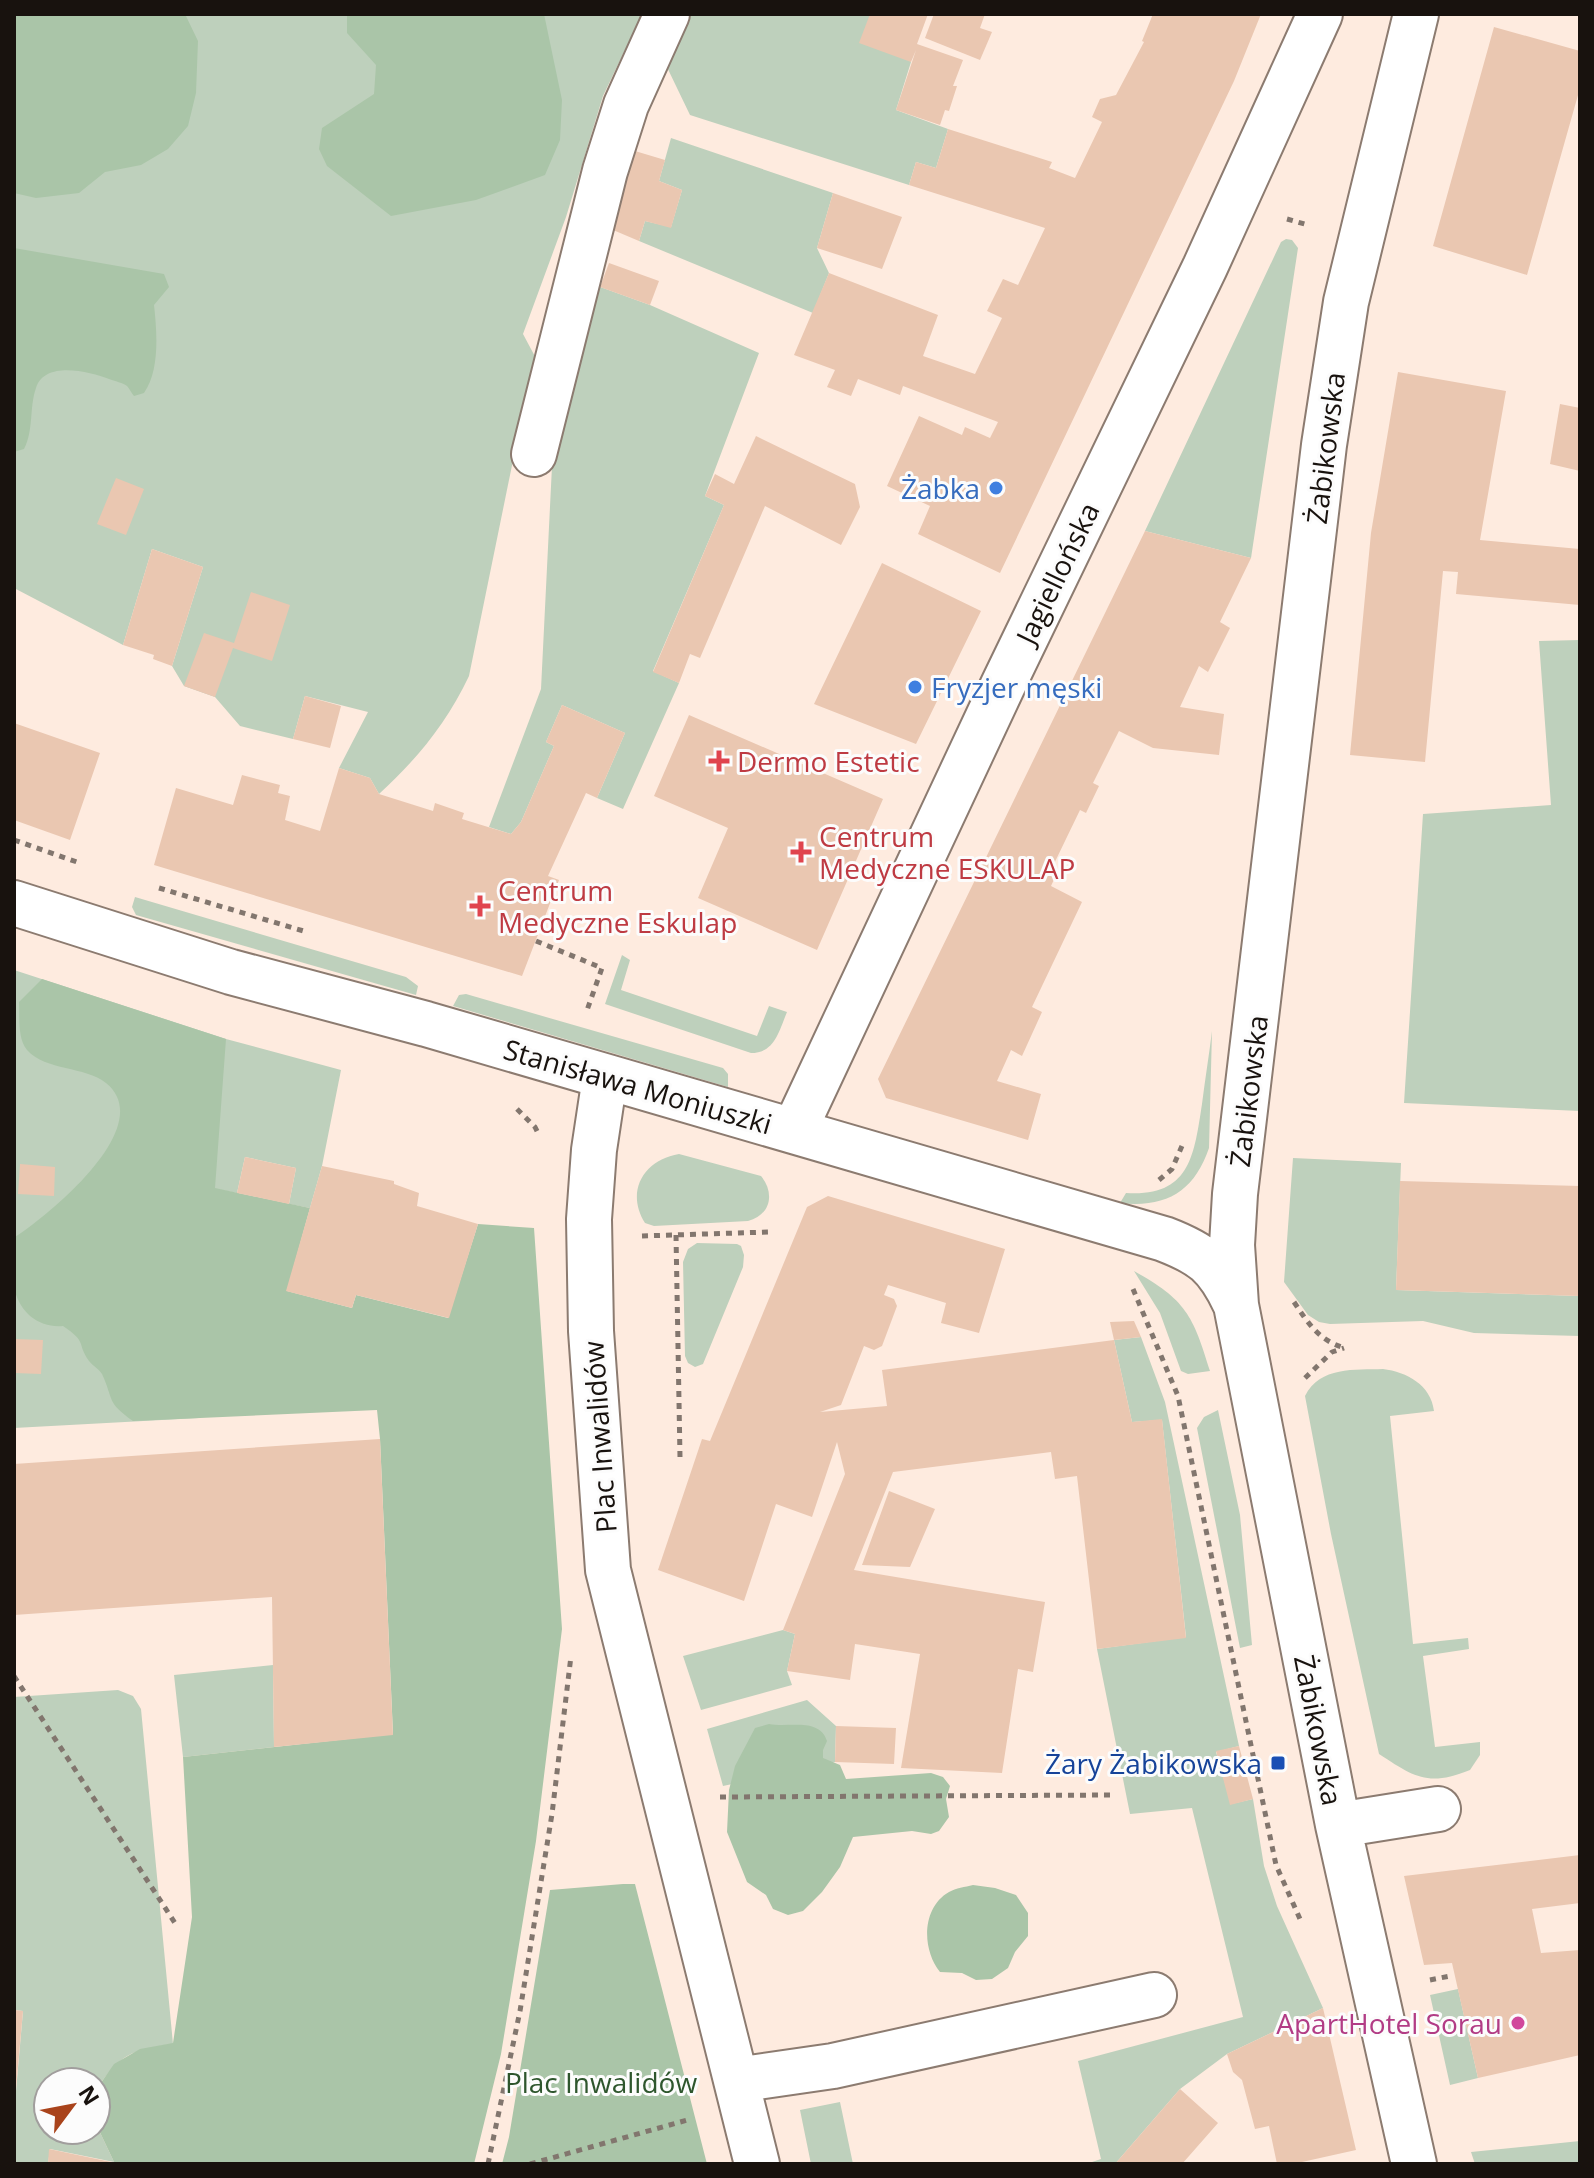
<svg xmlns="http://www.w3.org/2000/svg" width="1594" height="2178" font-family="'Open Sans',sans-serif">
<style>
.green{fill:#bed0bc}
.forest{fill:#aac5a8}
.building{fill:#eac7b1}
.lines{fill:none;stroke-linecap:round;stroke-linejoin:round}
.minor-casing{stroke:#8c7b70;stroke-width:48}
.path{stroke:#82766e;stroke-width:5;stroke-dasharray:6 6;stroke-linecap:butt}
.minor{stroke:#fff;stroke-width:44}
.shop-dot{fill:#3f7fe0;stroke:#fcfcfc;stroke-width:3}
.health-dot{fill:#e0444e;stroke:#fcfcfc;stroke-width:3}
.transit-dot{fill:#1a4fb4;stroke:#fcfcfc;stroke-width:3}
.hotel-dot{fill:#d1479c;stroke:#fcfcfc;stroke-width:3}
.labels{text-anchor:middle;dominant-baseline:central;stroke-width:6;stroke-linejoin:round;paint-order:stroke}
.street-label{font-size:28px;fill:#18120e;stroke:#fcfcfc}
.shop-label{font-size:28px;fill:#366cbe;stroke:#fcfcfc;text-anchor:end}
.health-label{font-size:28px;fill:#be3a42;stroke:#fcfcfc;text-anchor:start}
.transit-label{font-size:28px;fill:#164399;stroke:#fcfcfc;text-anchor:end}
.hotel-label{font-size:28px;fill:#b23c85;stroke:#fcfcfc;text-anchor:end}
.park-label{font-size:28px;fill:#2e562d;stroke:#fcfcfc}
</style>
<rect width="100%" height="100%" fill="#feebdf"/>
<path class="green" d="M14 14H642L603 96 566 217 523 334 539 364 519 431 469 676C446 724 418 758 379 794L370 778 339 768 368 712 305 696 293 739 240 726 215 697 184 686 172 666 203 567 152 549 123 645 14 588Z
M686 14H870L911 62 896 110 948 129 936 168 916 162 909 185 690 115 664 61Z
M671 138 833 193 817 248 829 273 813 313 639 241 645 221 671 227 682 190 659 181Z
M1286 239 1292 240 1298 248 1251 558 1145 531 1281 242Z
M592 284 650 305 759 353 705 496 724 505 653 671 679 683 623 809 597 798 625 733 562 705 546 742 554 746 521 822 511 834 489 827 541 689 553 446Z
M1580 640V1111L1404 1103 1423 814 1551 805 1539 641Z
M135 897 406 977 418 986 416 995 136 915 132 907Z
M622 955 630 960 621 990 757 1036 769 1006 787 1012C779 1031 775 1053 751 1053L605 1004Z
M14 970 226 1039 341 1070 322 1166 310 1208 289 1204 296 1168 245 1157 237 1193 216 1189 199 1418 14 1428Z
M466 994 723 1068 728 1074V1087L453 1006 459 995Z
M1212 1031 1209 1148C1194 1192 1166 1208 1120 1203L1126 1193C1190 1197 1194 1156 1202 1104 1205 1080 1209 1055 1212 1031Z
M679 1154 761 1176C775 1193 771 1215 748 1221L654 1226 645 1223C625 1191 644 1160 679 1154Z
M1293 1158 1401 1163 1396 1290 1580 1296V1336L1474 1333 1423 1321 1330 1324 1319 1322 1308 1315 1284 1282Z
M697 1243 737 1244 741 1246 744 1255 743 1267 703 1364 695 1367 688 1363 685 1356 683 1262 688 1249Z
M1134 1271C1186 1300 1193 1315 1210 1371L1188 1374 1181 1371 1160 1313Z
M1141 1337 1165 1402 1239 1746 1216 1752 1231 1804 1253 1799 1264 1866 1277 1906 1323 2008 1227 2054 1180 2089 1115 2164H1086L1101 2159 1078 2061 1243 2017 1192 1808 1130 1814 1097 1649 1186 1637 1162 1420 1132 1422 1114 1340Z
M1383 1369C1407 1372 1431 1385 1434 1411L1390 1416 1413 1644 1468 1638 1469 1649 1423 1656 1435 1747 1480 1742V1755L1470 1770C1428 1787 1414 1777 1379 1754L1331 1534 1305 1396C1320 1366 1355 1370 1383 1369Z
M1218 1410 1240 1515 1252 1645 1240 1648 1197 1428 1204 1417Z
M783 1630 795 1634 787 1671 792 1685 701 1710 683 1656Z
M273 1665 274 1747 183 1757 174 1675Z
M118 1690 133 1696 141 1709 173 2044C131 2050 120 2054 96 2090V2082H48V2130H96V2124L114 2162 50 2149 48 2164H14V2114L23 2011 14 2010V1697Z
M807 1700 836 1726 835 1762 723 1786 707 1729Z
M1458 1989 1478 2078 1450 2085 1430 1995Z
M840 2102 853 2164H811L800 2110Z
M1580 2141V2164H1475L1471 2152Z"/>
<path class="forest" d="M14 14H185L198 41 196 93 188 126 168 149 141 165 105 172 79 193 36 198 14 193Z
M347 14H544L562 100 560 140 545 175 476 200 391 216 327 166 319 149 322 128 374 94 376 65 347 33Z
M14 248 164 274 169 287 154 305C157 331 160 371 144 393L134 396C131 393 130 389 127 386 124 383 114 381 109 379 90 372 45 360 36 388 29 408 34 430 24 449L14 452Z
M42 979 226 1039 215 1188 310 1208 287 1291 352 1308 356 1295 448 1318 478 1224 534 1228 562 1629 536 1841 501 2054 474 2164H122L114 2162 96 2124V2090L114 2064 140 2049 173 2043 192 1917 183 1757 393 1734 380 1439 377 1410 133 1421C106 1402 114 1400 102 1374 99 1369 93 1366 89 1361 76 1342 88 1343 63 1326 40 1328 21 1314 15 1291 10 1276 14 1254 14 1238 48 1216 159 1126 106 1083 85 1066 46 1071 27 1050 17 1038 20 1016 19 1002Z
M769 1724C789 1728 819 1717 827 1741L823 1750V1758L840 1765 846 1779 931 1773 943 1777 950 1786 946 1799 949 1817 939 1831 931 1834 912 1831 853 1837 840 1867 822 1892 803 1911 788 1915 773 1909 766 1895 747 1882 727 1832 729 1790 735 1766 755 1728Z
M623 1884H635L707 2164H502L509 2137 550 1890Z
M973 1885 995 1888 1016 1895 1028 1913V1936L1015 1952 1008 1968 992 1979 976 1980 962 1973 940 1972C922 1950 921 1908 949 1892 956 1888 965 1887 973 1885Z"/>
<path class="building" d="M870 14H928L917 44 963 60 953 86H957L949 111 945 110 940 125 896 110 916 50 911 62 859 43Z
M934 14H985L980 28 992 32 980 60 925 38Z
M1153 14H1261L1234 81 1000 573 918 534 930 506 887 486 919 416 962 435 965 427 990 438 998 422 903 386 900 395 858 379 851 396 827 387 835 370 794 355 829 273 938 315 923 356 975 374 1002 318 987 311 1003 279 1018 285 1045 228 909 185 916 162 936 168 948 129 1052 162 1049 168 1075 178 1102 122 1092 117 1100 99 1116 95 1144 42 1142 41Z
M1494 27 1580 51V88L1527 275 1433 246Z
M625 148 665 160 659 181 682 190 671 228 645 221 639 241 606 227Z
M833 193 902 217 882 269 817 248Z
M609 263 659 281 650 305 600 287Z
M1398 372 1506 391 1480 540 1580 549V605L1456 594 1458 572 1443 571 1425 762 1350 755 1371 533Z
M1560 404 1580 408V471L1550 464Z
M756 436 855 484 860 507 841 545 765 506 700 658 690 654 679 683 653 672 724 505 705 496 715 474 734 484Z
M116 478 144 489 126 535 97 524Z
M1145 531 1251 558 1220 622 1230 628 1208 672 1199 666 1180 707 1224 714 1219 755 1153 748 1119 731 1093 783 1099 786 1086 813 1080 810 1051 870 1057 873 1051 886 1082 902 1032 1007 1042 1012 1022 1056 1011 1050 997 1081 1041 1094 1028 1140 886 1098 878 1079Z
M152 549 203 567 172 666 153 659 154 655 123 645Z
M882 563 981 611 916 744 814 704Z
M251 592 290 605 272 661 233 648 215 697 184 686 204 633 234 643Z
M305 696 341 706 330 748 293 739Z
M562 705 625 733 597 798 586 793 548 876 559 880 522 976 154 865 176 788 233 805 242 775 280 785 278 793 290 796 285 820 320 831 339 768 370 778 379 794 433 811 435 803 464 813 462 819 511 834 521 822 554 746 546 742Z
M689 715 883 799 817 950 698 898 728 828 654 796Z
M14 723 100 753 70 840 14 820Z
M245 1157 296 1168 289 1204 237 1193Z
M20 1164 55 1167 54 1196 18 1194Z
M322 1166 394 1181V1184L419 1193 417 1206 478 1224 449 1318 356 1295 352 1308 286 1291Z
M1400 1181 1580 1186V1296L1396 1290Z
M828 1196 1005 1249 979 1333 941 1323 946 1303 888 1285 884 1295 894 1299 897 1306 882 1346 874 1350 864 1346 841 1405 820 1412 887 1406 882 1370 1114 1340 1132 1422 1162 1419 1186 1638 1097 1649 1077 1476 1055 1479 1051 1452 893 1472 854 1570 1045 1602 1033 1672 1018 1669 1002 1773 901 1768 920 1654 855 1644 850 1680 787 1671 795 1634 783 1630 845 1474 837 1442 812 1517 776 1504 744 1601 658 1570 702 1439 710 1441 807 1207Z
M1134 1321 1141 1337 1114 1340 1110 1322Z
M14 1339 43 1340 41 1374 14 1373Z
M380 1439 393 1735 274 1747 272 1597 14 1615V1464Z
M889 1491 935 1509 910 1567 862 1565Z
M836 1726 896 1728 894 1764 835 1762Z
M1239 1746 1253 1799 1230 1805 1216 1751Z
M1580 1855V1903L1532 1909 1541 1953 1580 1950V2055L1478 2078 1452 1963 1424 1965 1404 1876Z
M1323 2008 1356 2150 1293 2164H1277L1269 2126 1255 2129 1242 2080 1233 2072 1227 2054Z
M14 2010 23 2011 16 2088H14Z
M1180 2089 1218 2123 1182 2164H1115Z
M49 2149 116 2163V2164H48Z"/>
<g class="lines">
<g class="minor-casing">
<path id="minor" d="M534 454 605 171 626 105 667 14
M14 903 231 972 426 1024 1164 1239C1203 1254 1217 1265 1235 1303
M605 1077 594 1150 589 1219 591 1331 608 1570 757 2164
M794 1131 1003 685 1205 267 1320 14
M1338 1825 1438 1809
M736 2080 833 2066 1154 1995
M1414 2164 1338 1825 1236 1305 1232 1245 1235 1194 1324 445 1346 302 1416 14"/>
</g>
<path class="path" d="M1287 219 1308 225
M14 840 77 862
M159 888 307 932
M536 941 602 968 586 1013
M517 1109 535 1127 539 1135
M1159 1180 1172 1169 1182 1146
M676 1235 680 1457
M642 1236 769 1232
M1133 1289 1178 1396 1276 1865 1300 1919
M1294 1302C1308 1323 1319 1341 1345 1348
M1305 1378 1332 1352 1344 1348
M14 1676 175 1923
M720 1797 1111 1795
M1430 1980 1450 1976
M488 2164 520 2011 552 1814 571 1656
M530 2164 691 2119"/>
<use href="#minor" class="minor"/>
</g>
<g class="shop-dot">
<circle cx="996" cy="488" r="8"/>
<circle cx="915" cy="687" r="8"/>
</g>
<g class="health-dot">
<path d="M715 749h8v8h8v8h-8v8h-8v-8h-8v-8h8z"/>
<path d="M797 840h8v8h8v8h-8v8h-8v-8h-8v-8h8z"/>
<path d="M476 894h8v8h8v8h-8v8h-8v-8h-8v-8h8z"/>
</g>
<rect class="transit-dot" x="1270" y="1755" width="16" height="16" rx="4"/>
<circle class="hotel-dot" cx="1518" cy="2023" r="8"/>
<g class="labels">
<g class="street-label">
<text transform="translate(1325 448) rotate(-83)">Żabikowska</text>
<text transform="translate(1057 573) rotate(-64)">Jagiellońska</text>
<text transform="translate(638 1086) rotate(16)">Stanisława Moniuszki</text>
<text transform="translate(1248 1091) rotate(-83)">Żabikowska</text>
<text transform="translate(599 1437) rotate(-94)">Plac Inwalidów</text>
<text transform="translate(1319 1730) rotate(79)">Żabikowska</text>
</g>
<g class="shop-label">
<text x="980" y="488">Żabka</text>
<text x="931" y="687" text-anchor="start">Fryzjer męski</text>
</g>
<g class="health-label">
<text x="737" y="761">Dermo Estetic</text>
<text x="819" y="836">Centrum<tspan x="819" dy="32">Medyczne ESKULAP</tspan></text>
<text x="498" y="890">Centrum<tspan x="498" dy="32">Medyczne Eskulap</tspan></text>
</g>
<g class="transit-label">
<text x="1262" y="1763">Żary Żabikowska</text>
</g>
<g class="hotel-label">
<text x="1502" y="2023">ApartHotel Sorau</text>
</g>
<g class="park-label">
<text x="601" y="2082">Plac Inwalidów</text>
</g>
</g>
<rect width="1594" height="2178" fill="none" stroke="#18120e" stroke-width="32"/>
<g transform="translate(72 2106) rotate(58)"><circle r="38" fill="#fcfcfc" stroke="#a19e9d" stroke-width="2"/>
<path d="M0-6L14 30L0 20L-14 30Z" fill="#a9431b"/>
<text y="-12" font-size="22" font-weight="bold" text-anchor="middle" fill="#18120e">N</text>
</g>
</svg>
